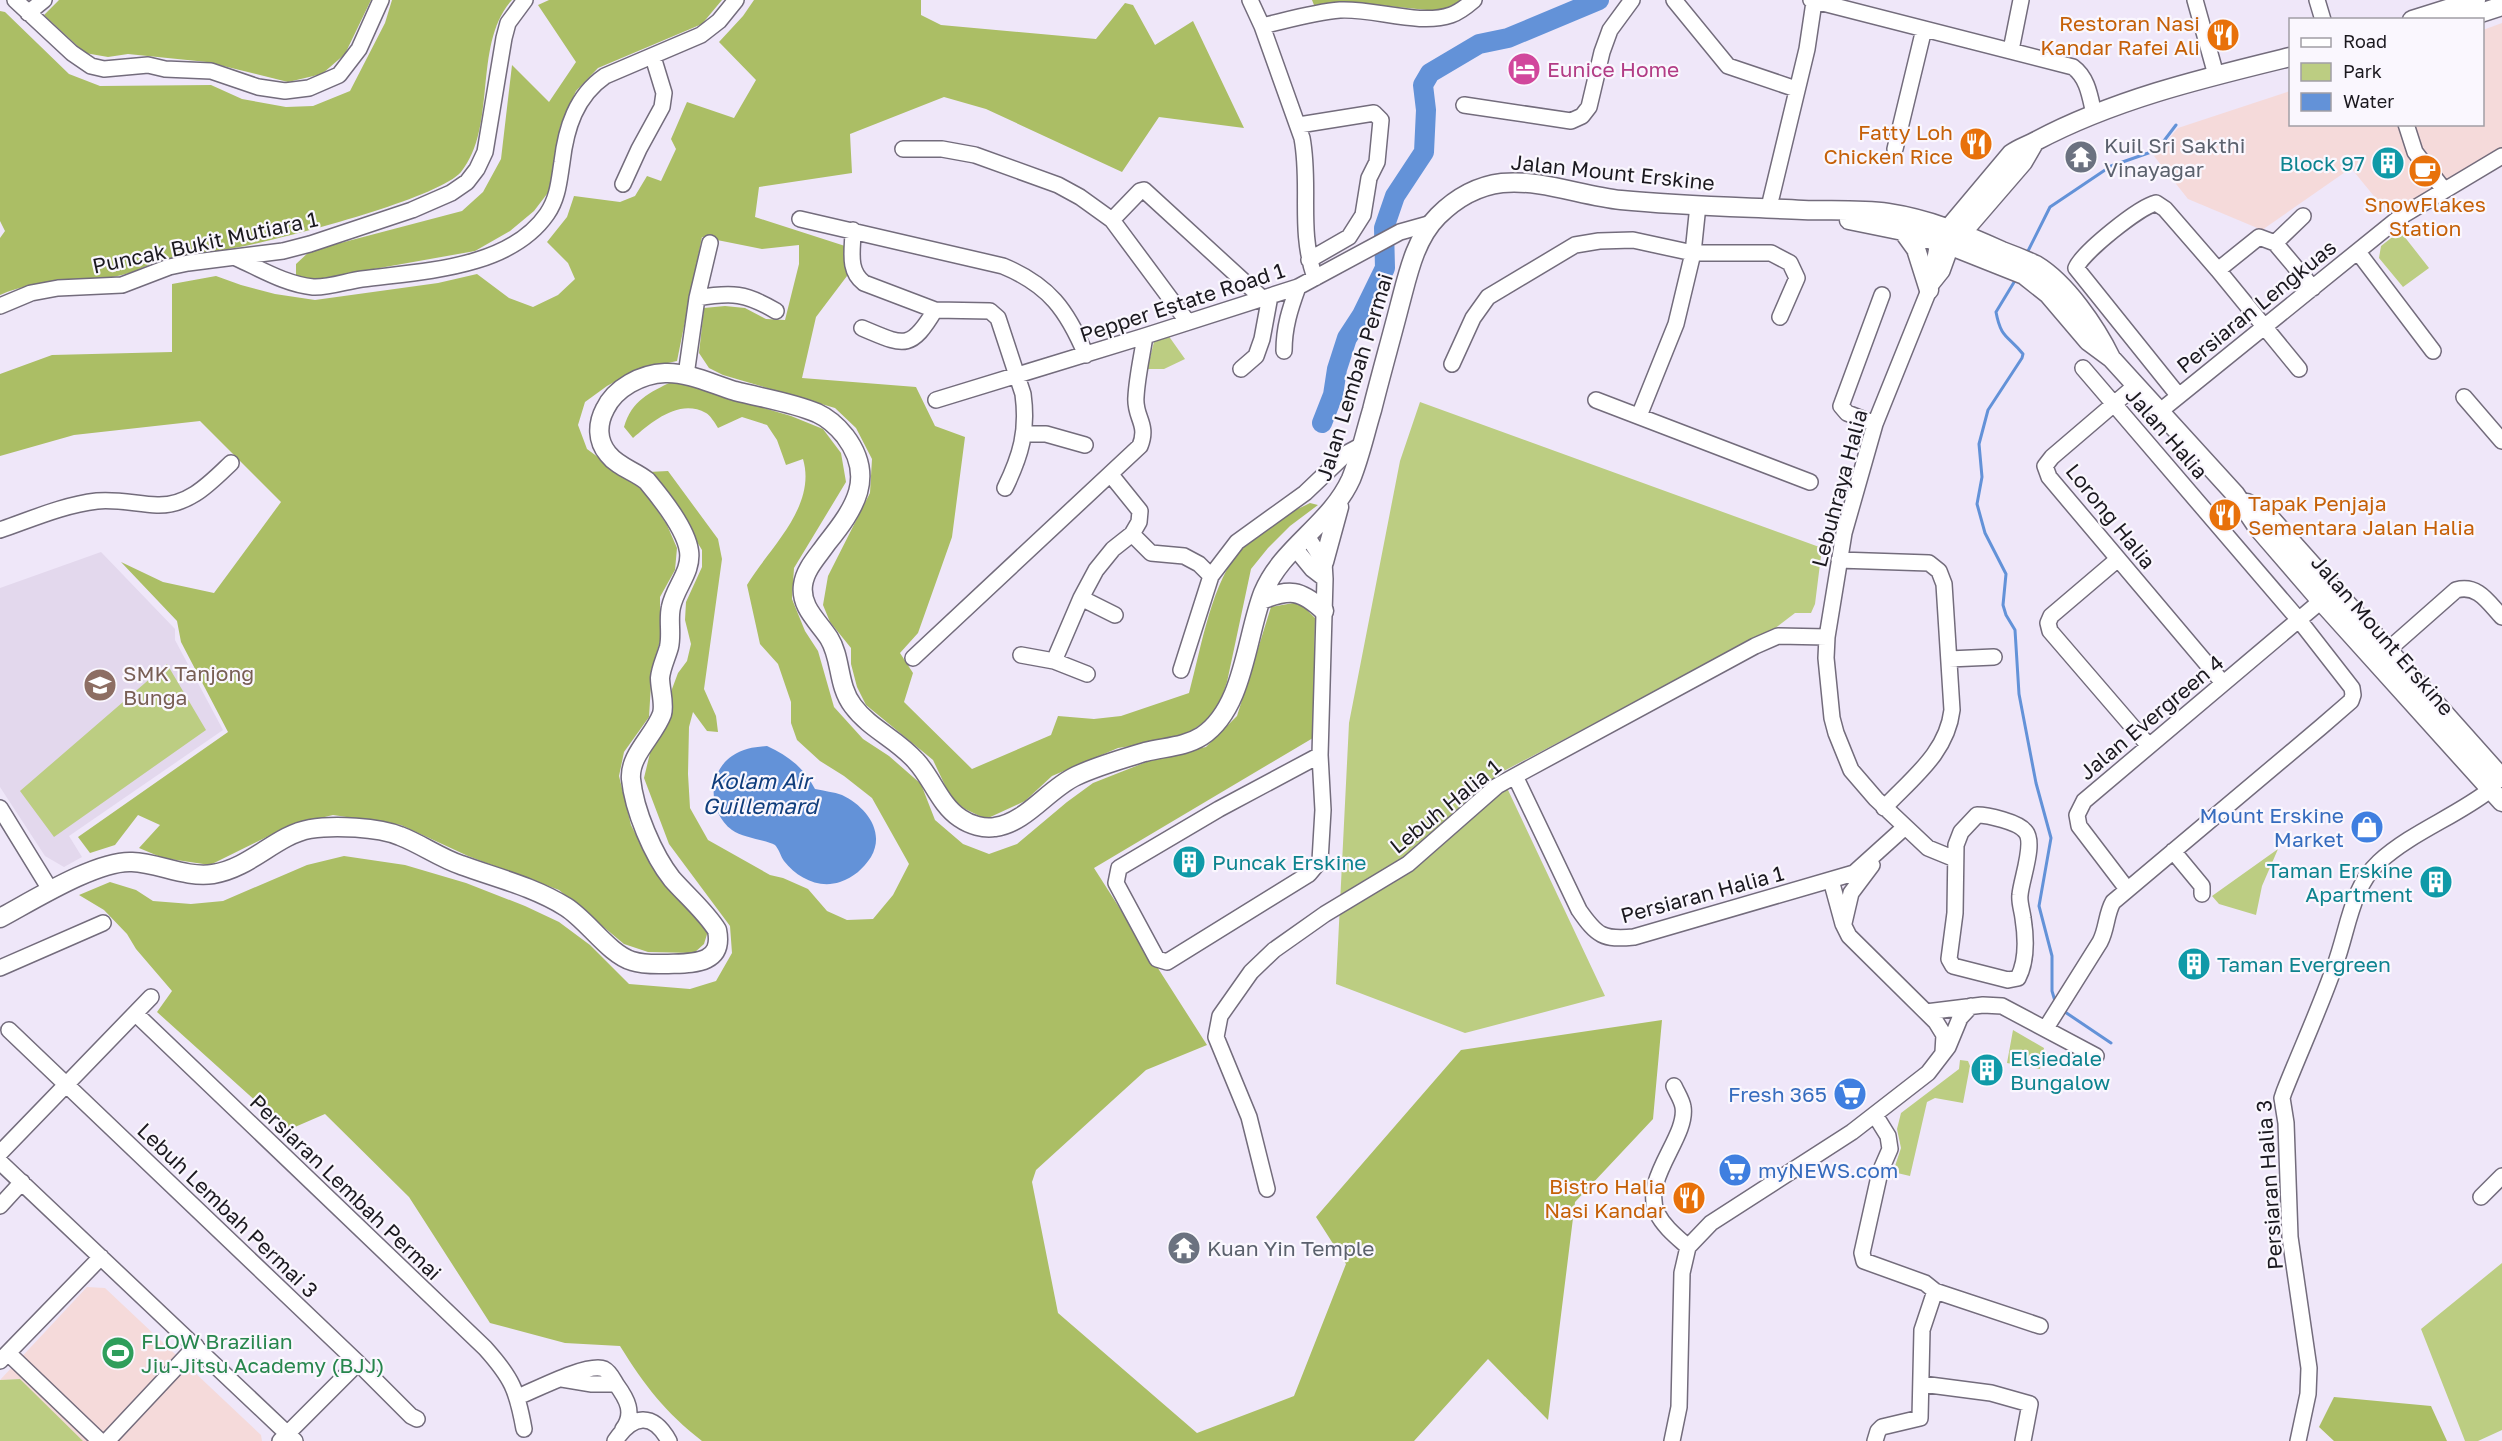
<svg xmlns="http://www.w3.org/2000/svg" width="2502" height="1441" font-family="'Golos Text',sans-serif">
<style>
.commercial{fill:#f5dada}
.education{fill:#e3d8ed}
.green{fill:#bccd82}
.forest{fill:#abbe65}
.water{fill:#6392d8}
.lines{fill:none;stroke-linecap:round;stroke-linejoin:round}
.stream{stroke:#6392d8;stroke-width:3}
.river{stroke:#6392d8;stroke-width:20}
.minor-casing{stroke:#736c7c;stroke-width:18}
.major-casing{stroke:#736c7c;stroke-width:21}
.minor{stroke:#fff;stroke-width:15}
.major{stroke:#fff;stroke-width:18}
.labels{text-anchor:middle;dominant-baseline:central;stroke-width:4.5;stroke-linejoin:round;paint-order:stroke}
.food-label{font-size:21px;fill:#c56008;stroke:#faf7fe;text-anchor:end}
.hotel-label{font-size:21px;fill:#b23c85;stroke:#faf7fe;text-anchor:start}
.worship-label{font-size:21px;fill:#5b616d;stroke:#faf7fe;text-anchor:start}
.culture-label{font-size:21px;fill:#0d838f;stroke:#faf7fe;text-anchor:start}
.street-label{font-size:21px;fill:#1b191f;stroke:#faf7fe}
.education-label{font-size:21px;fill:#785e54;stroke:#faf7fe;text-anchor:start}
.shop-label{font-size:21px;fill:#366cbe;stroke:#faf7fe;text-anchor:end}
.leisure-label{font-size:21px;fill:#27864d;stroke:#faf7fe;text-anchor:start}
.water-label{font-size:22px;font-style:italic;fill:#0f3d7c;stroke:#faf7fe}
</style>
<rect width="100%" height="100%" fill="#efe7f9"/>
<path class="commercial" d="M2502 23V163L2395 222 2351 168 2262 230 2188 199 2154 156 2178 128 2290 91V124H2482L2483 30Z
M87 1287 105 1288 261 1435 262 1441H83L20 1379 0 1380Z"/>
<path class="education" d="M101 552 175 629V640L223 730 69 836 82 857 64 867 45 856 0 787V588Z"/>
<path class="green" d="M2400 231 2429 268 2403 287 2379 258 2381 246Z
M1168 335 1185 359 1164 369H1147L1154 342Z
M1420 402 1822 548 1815 604 1811 613H1795L1774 629 1500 773 1605 996 1465 1033 1336 984 1349 723 1400 461Z
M167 664 206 730 54 837 20 791Z
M2278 849 2262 886 2256 915 2219 904 2212 896Z
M2013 1030 2044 1048 2040 1069 2007 1063Z
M1960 1060 1968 1061 1970 1066 1963 1103 1935 1098 1927 1102 1910 1176 1893 1172 1901 1148 1897 1129 1901 1113 1959 1069Z
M2502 1263V1430L2478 1441H2465L2421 1329Z
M20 1379 83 1441H0V1380Z"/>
<path class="forest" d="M59 0H371L345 54 322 74 288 82 207 62 128 54 108 57 85 53 44 15Z
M392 0H512C472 44 498 127 461 172 438 199 275 241 234 248 210 253 186 255 162 260 151 262 141 270 129 273 86 286 41 276 0 295V238L5 231 0 221V11L5 12 69 74 100 86 211 85 242 99 286 107 313 106 350 91 385 23Z
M549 0H722L702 24 598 68 576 91 560 127 550 190 534 211 510 231 475 251 312 280 296 275V264L310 251 462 211 483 192 501 159 512 65 549 102 576 62 538 5Z
M754 0H921V15L941 25 1096 39 1125 3 1133 5 1155 45 1193 21 1244 128 1159 117 1122 172 986 109 944 97 850 134 852 173 759 187 755 217 845 246 847 276 816 317 802 378 916 387 935 426 965 437 952 537 918 633 900 653 913 673 904 702 972 769 1051 735 1058 716 1094 719 1121 716 1189 693C1202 645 1211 583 1243 545 1259 526 1288 514 1310 503L1318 505 1290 526 1268 548 1251 569 1227 682 1216 714 1188 733 1157 742 1118 748 1052 776 1025 801 986 819 965 809 951 798 933 760 866 705 857 687 851 664V648L830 622 823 605 828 576 870 493 872 459 856 428 835 408 723 375 709 368 699 353 704 308 725 306 745 308 766 319 785 320 799 264V245L762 249 702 237 677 361 636 370 607 386 585 402 578 425 587 449 645 492 667 525 677 548 675 570 660 597V641L652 668 649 717 624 752 619 776 631 825 652 867 708 931 704 944 694 953 648 952 624 944 559 890 468 856 401 825 333 815 291 825 210 865 163 858 139 848 160 825 138 815 115 845 90 853 78 837 228 732 181 642 177 621 121 562 163 582 214 593 281 502 200 421 74 435 0 456V374L52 355 172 352V284L216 276 241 285 275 294 315 300 438 283 477 274 509 298 533 307 558 295 575 279 568 263 547 242 567 217 574 196 620 202 635 196 647 176 661 181 676 149 671 139 687 102 734 118 756 80 719 42 743 16Z
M1312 0H1464L1449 10H1427L1348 2 1314 5Z
M673 381 791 416 823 429 841 453 846 482 794 568 792 599 805 631 818 651 834 707 863 739 889 756 921 784 935 820 963 844 989 854 1017 844 1067 802 1093 783 1159 757 1206 747 1237 716 1271 607 1299 602 1315 618 1313 738 1094 868 1207 1045 1146 1070 1036 1170 1032 1182 1058 1313 1197 1433 1294 1396 1346 1264 1316 1217 1461 1050 1662 1020 1653 1119 1575 1202 1548 1420 1488 1359 1414 1441H702C665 1412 645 1386 620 1346L565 1343 490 1323 409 1197 325 1114 288 1130 157 1012 172 991 136 949 127 934 104 910 79 895 110 882 136 890 153 901 191 904 223 901 307 865 344 856 405 865 466 883 525 906 559 922 590 945 629 984 690 989 716 981 732 953 730 926 669 844 644 778 650 753 668 725 672 709V689L678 673 687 661 691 644 685 620 686 602 702 567V550L664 488 648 472 668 471 718 539 722 559 704 689 716 716 718 732 707 731 693 712 689 727 688 774 690 808 708 840 770 875 783 878 808 889 827 911 847 920 873 919 893 895 909 864 872 798 844 776 820 761 797 740 791 723V702L778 664 760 644 747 585C769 548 817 507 803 459L786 465 777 440 767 425 742 417 718 428C715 423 710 415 706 413 679 398 652 422 633 438L624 427C632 400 649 393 673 381Z
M2334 1397 2431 1406 2447 1441H2334L2319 1427Z"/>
<path class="water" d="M767 746C789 756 804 768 815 789 824 791 834 792 842 795 865 806 886 831 871 857 863 869 854 877 840 882 819 889 797 878 784 861 781 857 779 849 775 845 767 840 743 838 732 830 708 812 707 773 732 756 744 748 754 747 767 746Z"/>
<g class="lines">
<path class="stream" d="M2027 253 2050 207 2111 166 2157 150 2176 125
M2016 279 1996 312C2001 339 2008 335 2023 354L2022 358 1988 410 1979 444 1982 477 1977 504 1985 533 2006 574 2003 605 2006 615 2015 630 2019 694 2036 783 2051 838 2039 906 2052 956V991L2055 1001
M2065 1012 2111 1043"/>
<path class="river" d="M1322 423 1333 395 1337 369 1347 338 1362 315 1385 268 1384 228 1395 196 1424 152 1426 110 1423 85 1430 73 1479 44 1508 38 1599 0"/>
<g class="minor-casing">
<path id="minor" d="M15 0 72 53 91 66 104 69 148 65 165 69 211 71 258 87 285 91 309 88 339 75 359 49 381 0
M1250 0 1262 26 1302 138C1311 186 1298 229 1315 278
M1674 0 1728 66 1796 89
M1811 0 2073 67C2088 78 2090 97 2094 114
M2195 0 2216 75
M2317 0 2323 20
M28 13 44 0
M1262 26C1288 20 1314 12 1340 10 1374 8 1419 26 1451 15 1460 12 1467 6 1474 0
M2011 50 2021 0
M1464 105 1571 121 1582 116 1589 107 1602 52 1610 30 1632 0
M2406 124 2415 152 2444 190
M1299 125 1374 113 1381 120 1377 162 1369 178 1363 215 1349 237 1309 260
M903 149H942L975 155 1058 185 1080 197 1112 220 1187 321
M1895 149 1924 29
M623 184 639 149 662 107 664 93 653 57
M1769 207 1807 49 1814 2
M800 219 1003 266C1049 285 1067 310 1086 355
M1112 220 1140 191 1144 190 1262 298
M853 230C853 250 847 270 864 283L935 310 990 311 998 318 1023 394C1028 431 1021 455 1005 488
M1938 242 1929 290 1875 424 1844 533 1827 637 1826 658 1832 718 1836 733 1851 770 1876 799 1928 848 1955 859
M2275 243 2303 216
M2358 252 2433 351
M236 258C261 269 285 284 313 287 328 288 347 281 362 279 422 271 509 269 547 214 558 198 559 181 562 162 566 128 576 96 605 76L701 35 719 21 736 0
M2218 270 2259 237 2275 243 2313 288
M1930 286 1942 271 1951 246
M697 298C732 292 746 293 776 311
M0 306 31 293 58 288 122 285 169 267 188 263 283 251 310 244 412 210 451 193 467 182 477 169 485 152 504 38 508 23 525 0
M862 328C903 345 910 352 935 310
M1284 351C1284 327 1290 309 1298 287
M1452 364 1473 318 1488 297 1575 245 1599 241 1633 240 1693 253H1771L1790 263 1797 278 1780 317
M1241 369 1256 356 1262 339 1270 296
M686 375 697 298 710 243
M2135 386 2052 457 2045 466 2049 477 2223 683
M2178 395 2076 268C2083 252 2139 207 2156 203L2165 209 2218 270 2299 369
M2464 397 2502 441
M936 400 1145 336 1298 287 1400 232 1432 223
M1596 400 1810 482
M2159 412 2400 217 2502 156
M1639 416 1676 324 1693 253 1698 205
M1875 424 1847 413 1841 406 1882 295
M1025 434H1046L1085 445
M0 530C32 519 63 505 97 501 117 499 137 504 157 505 189 506 210 483 231 463
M1132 534 1151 553 1184 556 1199 564 1211 576
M1307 536 1324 562 1325 579 1320 755 1323 810 1320 861 1309 874 1167 962 1157 959 1116 883 1119 868 1219 809 1320 755
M1294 547 1312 569 1325 579
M2118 559 2051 616 2048 623 2050 631 2149 746
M1839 560 1929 563 1939 571 1944 584 1952 710C1947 753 1912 778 1884 808
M1081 598 1115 615
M1021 655 1054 661 1087 674
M2380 657 2456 590C2478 584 2488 602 2502 617
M913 658 1140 446C1149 424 1134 417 1136 397 1137 377 1142 356 1145 336
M1949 659 1994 657
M1054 661 1081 598 1096 570 1113 549 1132 534 1139 522 1140 511 1111 475
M1181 670 1211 576 1237 542 1305 493 1347 453 1362 445
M1515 776 1579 910C1597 936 1603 940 1634 937L1854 873 1905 827
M0 808 51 891
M1977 815C1988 815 2018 822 2025 831 2036 842 2021 880 2020 895 2019 902 2022 910 2023 918 2026 937 2027 961 2018 978L2008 980 1953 966 1949 959 1955 913 1956 845 1961 832Z
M2173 851 2202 886V894
M1831 880 1843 924 1849 936 1936 1022 1944 1035 1943 1052
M2127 889 2079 826 2077 815 2084 801 2321 601
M1844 923 1851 893 1872 865
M0 968 103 923
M1926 1012 1983 1005 2002 1006 2096 1056
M136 1014 485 1348C512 1378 517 1390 524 1429
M2046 1028 2100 942C2107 929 2106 914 2113 902L2321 727 2351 701 2353 695 2352 688 2299 620 2083 368
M9 1030 358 1363 411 1416 417 1419
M1674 1086C1677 1093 1682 1100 1683 1107 1688 1137 1641 1179 1657 1213 1664 1227 1677 1237 1688 1247
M1875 1115 1888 1136 1890 1149 1880 1172 1862 1253 1864 1261 1925 1283 1935 1291 2040 1326
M0 1153 151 997
M0 1162 295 1441
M1267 1189 1249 1117 1216 1037 1220 1016 1251 972 1274 950 1325 914 1408 864 1497 786 1515 776 1755 646 1778 636 1827 637
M2481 1197 2502 1176
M0 1206 22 1182
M8 1353 100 1441
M0 1361 101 1257
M616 1384C627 1399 635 1413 623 1429
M1922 1384 1991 1393 2030 1404 2023 1441
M518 1397C535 1390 589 1362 604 1369 610 1372 613 1379 616 1384H592L562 1379
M107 1441 196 1346
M280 1441 358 1363
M615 1441C633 1414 653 1412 669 1441
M1672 1441 1679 1407 1682 1273 1688 1247 1711 1223 1852 1132 1928 1073 1948 1047 1960 1018 1971 1006
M1875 1441 1878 1431 1882 1427 1920 1418 1922 1330 1935 1291
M2298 1441 2308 1394 2309 1368 2290 1237 2286 1123 2282 1098 2284 1092C2301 1049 2320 1008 2335 965 2348 930 2351 888 2379 862 2412 832 2455 817 2490 790"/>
</g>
<g class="major-casing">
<path id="major" d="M2412 20 2476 0
M2459 20 2502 6
M1849 220 1903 231 1951 246 2024 275 2048 294 2088 341 2111 358 2235 494 2258 528 2321 601 2502 802
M1903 231 1916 249 1929 290
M1943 235 2011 154C2019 148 2027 146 2036 141 2115 99 2204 78 2290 57
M1954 242 2023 162 2034 143
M2247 503 2272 520 2502 778
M1324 562 1339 507
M1261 600C1290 589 1300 589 1324 611
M0 918C32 901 97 860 132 862 159 863 185 878 213 874 251 868 276 835 310 829 334 825 378 827 400 836 421 844 440 858 461 865 497 878 534 887 566 907 588 921 609 954 632 961 644 965 657 964 668 964 692 963 724 965 717 930 705 911 687 896 672 879 653 855 634 810 631 779 629 755 654 736 662 714 665 704 660 689 660 678 661 667 666 658 669 647 672 634 668 620 671 607 675 587 692 572 689 551 686 529 662 499 647 481 635 471 618 467 608 454 597 441 597 424 605 409 615 388 641 374 665 373 688 372 712 384 735 391 762 398 791 402 817 413 828 418 837 426 845 436 876 477 855 508 827 543 818 556 805 569 803 585 800 607 818 621 829 638 842 659 837 685 853 706 870 729 897 739 916 761 932 778 940 805 960 818 970 825 984 829 995 827 1026 823 1048 789 1076 776 1097 766 1122 759 1145 752 1164 747 1185 747 1202 736 1244 708 1246 637 1263 593 1282 547 1330 525 1351 479 1360 457 1365 433 1372 410 1381 374 1391 339 1400 304 1408 274 1415 239 1438 216 1455 199 1477 186 1502 183 1541 179 1582 196 1621 200 1681 206 1742 207 1803 210 1831 211 1860 209 1888 213 1928 219 1965 234 2002 251 2013 255 2025 260 2036 265 2066 283 2096 327 2111 358"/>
</g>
<use href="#minor" class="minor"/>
<use href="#major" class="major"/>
</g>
<defs>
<g id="restaurant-disc" transform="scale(1.725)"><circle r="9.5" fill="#e8710a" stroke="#faf7fe"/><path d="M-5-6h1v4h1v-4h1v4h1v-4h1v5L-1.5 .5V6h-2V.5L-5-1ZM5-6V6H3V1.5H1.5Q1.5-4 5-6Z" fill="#fff"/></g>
<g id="hotel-disc" transform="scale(1.725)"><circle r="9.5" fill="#d1479c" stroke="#faf7fe"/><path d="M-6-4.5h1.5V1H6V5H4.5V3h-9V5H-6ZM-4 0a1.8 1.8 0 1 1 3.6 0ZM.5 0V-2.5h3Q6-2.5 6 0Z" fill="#fff"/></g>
<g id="temple-disc" transform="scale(1.725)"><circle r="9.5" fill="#6b7280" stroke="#faf7fe"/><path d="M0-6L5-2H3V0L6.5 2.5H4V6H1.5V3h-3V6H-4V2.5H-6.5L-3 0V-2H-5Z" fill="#fff"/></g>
<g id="building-disc" transform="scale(1.725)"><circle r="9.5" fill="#0f9aa8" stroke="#faf7fe"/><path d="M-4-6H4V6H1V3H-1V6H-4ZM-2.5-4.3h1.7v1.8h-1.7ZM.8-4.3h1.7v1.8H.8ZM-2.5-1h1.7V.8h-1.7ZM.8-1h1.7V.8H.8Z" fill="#fff"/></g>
<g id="cafe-disc" transform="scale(1.725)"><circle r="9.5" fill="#e8710a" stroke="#faf7fe"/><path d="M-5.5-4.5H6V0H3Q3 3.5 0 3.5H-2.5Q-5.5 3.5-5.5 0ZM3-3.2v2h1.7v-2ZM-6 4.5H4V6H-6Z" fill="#fff"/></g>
<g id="school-disc" transform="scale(1.725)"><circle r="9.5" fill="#8d6e63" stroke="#faf7fe"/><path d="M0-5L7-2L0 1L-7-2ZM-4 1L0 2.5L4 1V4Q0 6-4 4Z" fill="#fff"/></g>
<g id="shop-disc" transform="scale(1.725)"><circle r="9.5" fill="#3f7fe0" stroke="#faf7fe"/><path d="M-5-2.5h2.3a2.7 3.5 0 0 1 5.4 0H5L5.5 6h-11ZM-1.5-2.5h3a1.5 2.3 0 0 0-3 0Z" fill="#fff"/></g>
<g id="supermarket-disc" transform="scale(1.725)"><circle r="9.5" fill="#3f7fe0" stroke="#faf7fe"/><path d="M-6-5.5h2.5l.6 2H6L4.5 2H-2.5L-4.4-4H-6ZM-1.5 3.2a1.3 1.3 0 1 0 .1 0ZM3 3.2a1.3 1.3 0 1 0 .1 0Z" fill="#fff"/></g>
<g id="stadium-disc" transform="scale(1.725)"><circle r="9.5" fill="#2e9e5b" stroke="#faf7fe"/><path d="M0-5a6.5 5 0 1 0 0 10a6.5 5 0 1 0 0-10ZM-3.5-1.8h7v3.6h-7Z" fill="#fff"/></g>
</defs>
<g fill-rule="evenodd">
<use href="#restaurant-disc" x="2223" y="35"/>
<use href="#hotel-disc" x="1524" y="69"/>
<use href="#restaurant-disc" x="1976" y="144"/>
<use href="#temple-disc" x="2081" y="157"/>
<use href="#building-disc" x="2388" y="163"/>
<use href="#cafe-disc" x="2425" y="171"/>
<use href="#restaurant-disc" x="2225" y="515"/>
<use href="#school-disc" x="100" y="685"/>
<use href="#shop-disc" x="2367" y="827"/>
<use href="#building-disc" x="1189" y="862"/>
<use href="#building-disc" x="2436" y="882"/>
<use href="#building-disc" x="2194" y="964"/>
<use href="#building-disc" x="1987" y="1070"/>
<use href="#supermarket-disc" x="1850" y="1094"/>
<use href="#supermarket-disc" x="1735" y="1170"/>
<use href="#restaurant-disc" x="1689" y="1198"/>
<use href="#temple-disc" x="1184" y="1248"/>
<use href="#stadium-disc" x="118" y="1353"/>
</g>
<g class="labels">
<g class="food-label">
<text x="2200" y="23">Restoran Nasi<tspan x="2200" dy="24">Kandar Rafei Ali</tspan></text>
<text x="1953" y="132">Fatty Loh<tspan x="1953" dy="24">Chicken Rice</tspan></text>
<text x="2425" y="204" text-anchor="middle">SnowFlakes<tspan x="2425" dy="24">Station</tspan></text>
<text x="2248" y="503" text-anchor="start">Tapak Penjaja<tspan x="2248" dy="24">Sementara Jalan Halia</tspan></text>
<text x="1666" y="1186">Bistro Halia<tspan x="1666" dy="24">Nasi Kandar</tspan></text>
</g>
<g class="hotel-label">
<text x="1547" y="69">Eunice Home</text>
</g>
<g class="worship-label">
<text x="2104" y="145">Kuil Sri Sakthi<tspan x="2104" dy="24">Vinayagar</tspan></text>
<text x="1207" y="1248">Kuan Yin Temple</text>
</g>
<g class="culture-label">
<text x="2365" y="163" text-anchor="end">Block 97</text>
<text x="1212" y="862">Puncak Erskine</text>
<text x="2413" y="870" text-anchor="end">Taman Erskine<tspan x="2413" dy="24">Apartment</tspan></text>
<text x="2217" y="964">Taman Evergreen</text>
<text x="2010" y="1058">Elsiedale<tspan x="2010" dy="24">Bungalow</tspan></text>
</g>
<g class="street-label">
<text transform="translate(1613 172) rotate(6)">Jalan Mount Erskine</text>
<text transform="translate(205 242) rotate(-12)">Puncak Bukit Mutiara 1</text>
<text transform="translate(1182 302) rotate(-18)">Pepper Estate Road 1</text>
<text transform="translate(2256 306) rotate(-39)">Persiaran Lengkuas</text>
<text transform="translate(1354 377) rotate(-73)">Jalan Lembah Permai</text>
<text transform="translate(2167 433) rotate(49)">Jalan Halia</text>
<text transform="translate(1839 488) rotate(-75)">Lebuhraya Halia</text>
<text transform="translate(2111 516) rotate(51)">Lorong Halia</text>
<text transform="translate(2383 635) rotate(49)">Jalan Mount Erskine</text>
<text transform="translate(2151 717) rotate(-40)">Jalan Evergreen 4</text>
<text transform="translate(1445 806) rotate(-39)">Lebuh Halia 1</text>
<text transform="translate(1702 894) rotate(-15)">Persiaran Halia 1</text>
<text transform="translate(2269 1185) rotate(-94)">Persiaran Halia 3</text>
<text transform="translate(346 1187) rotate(44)">Persiaran Lembah Permai</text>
<text transform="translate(228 1210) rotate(44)">Lebuh Lembah Permai 3</text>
</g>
<g class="education-label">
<text x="123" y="673">SMK Tanjong<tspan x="123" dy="24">Bunga</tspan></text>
</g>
<g class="shop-label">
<text x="2344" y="815">Mount Erskine<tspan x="2344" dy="24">Market</tspan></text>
<text x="1827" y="1094">Fresh 365</text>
<text x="1758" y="1170" text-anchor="start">myNEWS.com</text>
</g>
<g class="leisure-label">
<text x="141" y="1341">FLOW Brazilian<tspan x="141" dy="24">Jiu-Jitsu Academy (BJJ)</tspan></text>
</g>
<g class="water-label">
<text x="760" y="780">Kolam Air<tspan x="760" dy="25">Guillemard</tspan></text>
</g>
</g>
<rect x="2289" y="18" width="195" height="108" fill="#faf7fe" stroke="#a19ea5" stroke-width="1.5"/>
<rect x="2301" y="38" width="30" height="9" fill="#ffffff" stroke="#a19ea5" stroke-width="1.5"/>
<text x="2343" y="48" font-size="18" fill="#1b191f">Road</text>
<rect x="2301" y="63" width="30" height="18" fill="#bccd82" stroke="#a19ea5" stroke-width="1.5"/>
<text x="2343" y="78" font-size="18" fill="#1b191f">Park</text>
<rect x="2301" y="93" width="30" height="18" fill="#6392d8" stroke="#a19ea5" stroke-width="1.5"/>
<text x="2343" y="108" font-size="18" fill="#1b191f">Water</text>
</svg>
